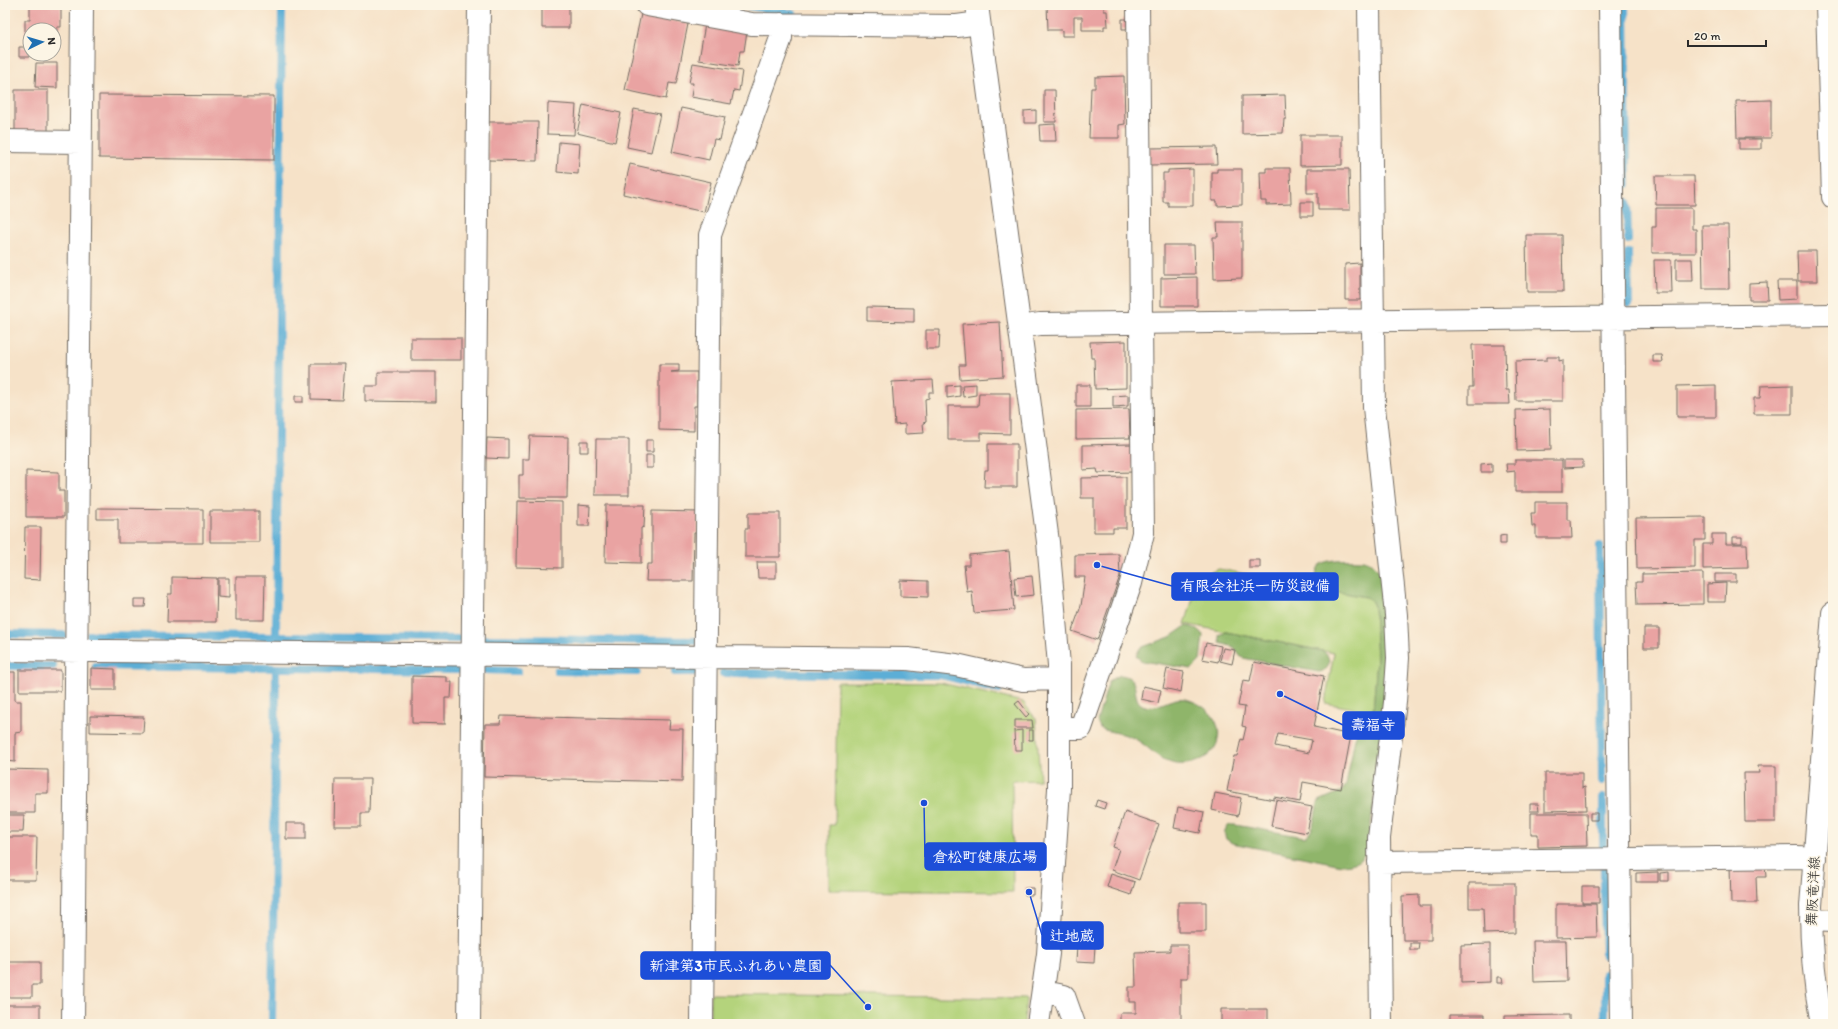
<svg xmlns="http://www.w3.org/2000/svg" width="1838" height="1029" font-family="Itim,'Klee One',sans-serif">
<style>
.green{fill:#b4d37b;stroke:#707f53}
.forest{fill:#8fb56b;stroke:#5d704b}
.lines{fill:none;stroke-linecap:round;stroke-linejoin:round}
.stream{stroke:#5baed6;stroke-width:8}
.building{fill:#e9a3a2;fill-rule:evenodd}
.minor-casing{stroke:#726b62;stroke-width:24}
.major-casing{stroke:#726b62;stroke-width:24}
.minor{stroke:#fff;stroke-width:22}
.major{stroke:#fff;stroke-width:22}
.labels{text-anchor:middle;dominant-baseline:central;stroke-width:3;stroke-linejoin:round;paint-order:stroke}
.street-label{font-size:14px;fill:#2b2b2b;stroke:#fcf5e5}
.leader{fill:none;stroke:#1d4ed8;stroke-width:1.5}
.callout-dot{fill:#1d4ed8;stroke:#fcf5e5;stroke-width:1.5}
.callout{fill:#1d4ed8;stroke:#1d4ed8;stroke-width:1.5}
.callout-label{font-size:15px;text-anchor:middle;font-weight:bold;fill:#fff}
</style>
<rect width="100%" height="100%" fill="#fcf5e5"/>
<filter id="ink" filterUnits="userSpaceOnUse"><feTurbulence type="fractalNoise" baseFrequency=".025" numOctaves="2"/><feDisplacementMap in="SourceGraphic" scale="8" xChannelSelector="R" yChannelSelector="G"/><feConvolveMatrix kernelMatrix="1 2 1 2 8 2 1 2 1" color-interpolation-filters="sRGB"/></filter>
<filter id="wash" filterUnits="userSpaceOnUse"><feTurbulence type="fractalNoise" baseFrequency=".012" numOctaves="4" result="noise"/><feDisplacementMap in="SourceGraphic" scale="16" xChannelSelector="R" yChannelSelector="G"/><feGaussianBlur stdDeviation="0.9" result="paint"/><feColorMatrix in="noise" values="0 0 0 0 0 0 0 0 0 0 0 0 0 0 0 0 0 1.4 0 .05"/><feComposite in="paint" operator="in"/></filter>
<g filter="url(#wash)">
<rect width="100%" height="100%" fill="#f6e2c8"/>
<path class="green" d="M1219 569 1366 597 1371 600 1374 606 1377 658 1373 712 1325 703 1334 653 1185 624 1200 576Z
M837 682 941 683 1023 702 1036 719 1040 780 1012 781 1013 892 829 890V825H835Z
M710 994 1026 998 1024 1024H710Z"/>
<path class="forest" d="M1364 560C1374 563 1378 568 1382 578L1389 658 1386 701 1368 847C1362 861 1357 864 1342 865L1232 843 1226 839 1224 832 1229 825H1235L1305 837C1316 831 1314 812 1319 801L1342 791 1346 785 1355 738 1359 728 1367 722 1373 712 1377 658 1374 606 1371 600 1366 597 1328 590 1320 586 1316 577C1316 575 1317 570 1318 568 1324 557 1353 560 1364 560Z
M1186 626C1194 627 1198 629 1203 635L1200 661 1192 669 1142 661 1136 656 1140 648 1170 637Z
M1226 632 1323 651C1332 658 1331 670 1319 672L1243 658 1240 656 1234 647 1220 643 1219 635Z
M1120 675C1144 677 1128 701 1145 706 1160 710 1172 694 1189 700 1229 713 1229 758 1186 764 1160 767 1152 746 1131 737 1121 732 1110 733 1100 728L1097 721 1109 681Z"/>
<g class="lines">
<path class="stream" d="M744 5 793 14V19
M1625 5 1627 184
M1627 202 1628 240
M1628 253 1629 304
M1600 546 1602 781
M5 634 63 635
M90 635 460 639
M276 637 282 5
M486 639 698 641
M5 666H53
M96 666 459 670
M486 670 518 671
M557 671 637 672
M675 672H694
M723 673 941 675 999 689
M1603 798V850
M1604 869 1605 955
M1605 973V1024
M272 1024 276 668"/>
</g>
<g id="blocks">
<path class="building" d="M30 5H61V27H57L56 40H54V30H30V39H25V20H30Z
M542 5H569V28H542Z
M696 5H730L728 15Z
M1047 5H1104V11H1107L1108 26H1104V30H1082V17H1074V36H1062V30H1048Z
M641 14 688 24 676 84 669 83 666 99 625 90Z
M1122 19H1127V29H1122Z
M705 24 747 31 744 51H740L738 66 699 60Z
M19 47H29V57H19Z
M36 63H57V88L35 87Z
M693 63 742 71 739 91 734 90 731 104 691 97 693 83H689Z
M1124 76 1125 124 1119 125V138H1089L1091 88H1095V77Z
M15 90H48V135L15 134Z
M1044 90H1055L1056 122H1044Z
M99 95 274 96V160L99 158Z
M1285 95 1286 119H1284L1283 133 1242 134V96Z
M1771 100V138H1737L1736 101Z
M548 103 576 105 574 135 547 134Z
M583 105 621 113 615 142 577 133Z
M681 108 725 117 720 140 714 139 709 160 672 152Z
M634 109 660 114 651 152 627 147Z
M1036 110V123H1024V111Z
M488 122H538L537 161 488 160Z
M1055 124 1056 141H1040L1039 125Z
M1300 135H1342V165L1300 166Z
M1739 139H1761V149H1739Z
M559 142 580 144 578 174 557 172Z
M1216 147 1217 164 1149 165V148Z
M630 164 711 182 704 212 623 194Z
M1266 168H1290L1291 204 1266 205V201H1261L1260 172H1266Z
M1193 169V206H1168V202H1163V173H1168V170Z
M1217 169H1242V205L1217 206V201H1212V172H1217Z
M1307 169H1349L1350 210H1318V193H1307Z
M1655 176H1694L1695 205H1656Z
M1301 202H1313V216H1301Z
M1656 208H1692V229H1696V253H1652V227H1656Z
M1217 222H1242V278L1214 279 1213 237H1218Z
M1702 225H1728L1729 289H1703Z
M1526 235H1562L1563 292H1527Z
M1164 245H1194L1195 274H1164Z
M1797 251H1816L1817 281H1798Z
M1676 259H1692L1693 281H1676Z
M1654 260H1671L1672 293H1655Z
M1360 263V300H1345V264Z
M1197 277V306H1161V278Z
M1777 281H1797V299L1778 300Z
M1767 282 1768 300H1749V283Z
M867 307 914 308V322L867 321Z
M1000 322 1003 376 960 379 959 365H965L962 324Z
M926 330H940L939 349H926Z
M411 338H461V360H411Z
M1126 341V388L1095 389 1094 358H1091L1090 342Z
M1472 345H1505L1506 390H1509L1510 404H1469V387H1473Z
M1653 355H1662L1663 362H1653Z
M1547 357H1559V361L1563 360V401H1516L1515 361 1547 360Z
M311 364H345L342 400 311 399Z
M659 364H679V371L671 372H697V406H694V431L659 430Z
M378 372H436V402L365 401V386H378Z
M933 380 934 392H929V398L925 399 926 422 923 423 924 433 905 434V424L895 425 892 382Z
M976 384V395L963 397 962 385Z
M960 385V396L947 398V386Z
M1076 385H1090V407H1076Z
M1716 385V417H1677V386Z
M1792 385V414H1754V398H1760L1761 386Z
M979 393H1010V434L981 433V440H948V406H978Z
M1128 395V406L1113 407V396Z
M295 396H303V402H295Z
M1129 409 1130 438 1076 439V410Z
M1550 409 1551 450 1517 451 1516 410Z
M530 436 568 437 567 498H519V475H523V459H529Z
M487 438 508 439V459L486 458Z
M596 439H629V495H595Z
M646 440H653V452H646Z
M580 441H588V452H580Z
M988 444H1017V487H984L985 470H988Z
M1132 444 1133 472 1098 473 1097 469 1083 470V445Z
M646 455H653V468H646Z
M1515 460H1562V492H1515V471L1507 472 1506 464H1515Z
M1564 460H1583V467L1564 468Z
M1492 463V472H1481V464Z
M26 471 59 472V491H64V517H26Z
M1126 477V528H1113V532H1094V498H1081V478Z
M517 501 562 502V568L516 567Z
M1535 502H1567V520H1571L1572 538H1536V526H1532L1531 513H1535Z
M578 505 590 506 589 526H578Z
M606 505H645L644 527 641 528V563L605 562Z
M97 508 203 509V543H118V519H97Z
M210 511H259V542H210Z
M652 511 698 512V533H694L693 581H646L647 564H652Z
M748 513H780V557H745V529H748Z
M1705 517V540H1695V568L1637 569 1636 518Z
M25 527H41L40 580 24 579Z
M1712 534H1726V544H1747L1748 568 1703 569V544H1712Z
M1506 535V544H1500V536Z
M1733 537H1742V543H1733Z
M1009 551 1014 610 974 613 972 591 967 592 964 565H969V555Z
M1119 554 1120 576 1097 640 1072 631 1081 606 1085 577H1075V555Z
M1249 560H1260V568H1249Z
M757 562H776V578H758Z
M1703 573V604L1637 605 1636 582H1642V574Z
M1715 574H1736V582H1715Z
M1032 576 1034 595 1016 597 1014 578Z
M172 577 217 578 216 622H167L168 594H172Z
M236 577H265L264 620H236Z
M218 578H229V598L218 597Z
M900 580 928 581V597L900 596Z
M1726 583 1725 602H1707V584Z
M134 599H146L145 607H134Z
M1644 628H1659V648H1644Z
M1206 643 1221 646 1218 662 1202 659Z
M1223 648 1235 650 1232 664 1220 661Z
M1254 662 1324 676 1314 727 1351 735 1341 789 1303 782 1300 802 1274 797V800L1227 791 1234 756H1237L1241 739 1243 740 1246 727 1242 726 1245 707 1238 706 1243 680 1250 681ZM1278 734 1312 740 1309 753 1275 746Z
M91 668 115 669V690H91Z
M1167 669 1184 672 1181 692 1163 688Z
M19 670H61V691H19Z
M5 672H15V701H21V732L15 733V762L5 761Z
M412 676 447 677V682H452L451 698H445V724L412 723Z
M1143 686 1161 690 1158 703 1141 699Z
M1019 701 1029 714 1026 717 1015 704Z
M90 716 144 717 143 733 90 732Z
M501 716 670 720 669 729H683L682 782 484 777 485 724H500Z
M1015 720H1032L1033 728H1015Z
M1022 730V750H1015L1014 731Z
M1029 730H1033V740H1029Z
M1758 766H1776V822H1745L1744 773H1759Z
M5 769 48 770V793H35V813H5Z
M1545 773H1582V788L1585 787 1586 810 1545 811Z
M335 779H370L369 813H361V826H334Z
M1215 793 1241 798 1238 816 1212 810Z
M1097 800 1106 803 1104 809 1095 806Z
M1276 800 1312 807 1307 833 1271 826Z
M1530 804H1538L1539 811H1530Z
M1178 807 1204 812 1200 833 1174 828Z
M1125 812 1159 824 1139 880 1112 870 1119 849 1113 847Z
M1531 813H1586L1587 846 1538 847V834H1531Z
M1590 813H1597V820H1590Z
M5 815H24L23 832H5Z
M286 823H306V839H286Z
M5 837H37L36 880H5Z
M1730 865H1765L1766 877H1756L1757 903H1731Z
M1658 872V882H1636V873Z
M1669 872V881H1660V873Z
M1111 874 1135 882 1131 895 1107 887Z
M1469 883H1515V933L1484 934 1483 908H1469Z
M1582 886H1599V903H1582Z
M1025 888H1033V895H1025Z
M1419 895V906H1431V940H1403L1402 896Z
M1178 902H1206V932H1178Z
M1556 904H1596L1597 937 1556 938Z
M1078 927 1096 928 1094 963 1076 962Z
M1533 941H1566L1567 981 1534 982Z
M1410 943H1419L1418 950H1410Z
M1490 944V982L1461 983V945Z
M1170 945H1188V978H1181V1021H1160V1024H1120V1013H1136V1002H1129V987H1136L1135 952 1170 951Z
M5 962H40V985H32V997H6Z
M1497 977H1502L1503 983H1497Z
M5 1005H40V1024H5Z
M1221 1009H1268V1024H1221Z
M1450 1015H1484V1024H1450Z
M1569 1015V1024H1505V1016Z"/>
</g>
</g>
<g filter="url(#ink)">
<use href="#blocks" fill-opacity="0" stroke="#726b62" stroke-width="1"/>
<g class="lines">
<g class="minor-casing">
<path id="minor" d="M647 5 752 24 957 26 979 23
M977 5 1048 542 1059 665V789L1048 954 1038 1024
M1369 5 1374 407 1396 615 1398 658 1395 702 1379 838 1381 1024
M1610 5 1621 1024
M5 141 81 142
M1020 327 1040 324 1833 315
M5 650 908 659 956 665 1023 680 1059 679
M1060 728H1081L1131 583 1143 533 1138 5
M1379 862 1797 857 1815 858
M1811 920 1833 921
M1044 992 1064 996 1074 1024
M73 1024 82 5
M469 1024 479 5
M702 1024 710 235 781 38V24"/>
</g>
<g class="major-casing">
<path id="major" d="M1827 5 1833 197
M1822 1024C1814 984 1811 946 1811 906L1833 613"/>
</g>
<use href="#minor" class="minor"/>
<use href="#major" class="major"/>
</g>
</g>
<g class="labels">
<g class="street-label">
<text transform="translate(1813 891) rotate(-87)">舞阪竜洋線</text>
</g>
</g>
<path class="leader" d="M1097 565L1172 586M1280 694L1343 725M924 803L925 857M1029 892L1042 935M868 1007L830 965"/>
<g class="callout-dot">
<circle cx="1097" cy="565" r="4"/>
<circle cx="1280" cy="694" r="4"/>
<circle cx="924" cy="803" r="4"/>
<circle cx="1029" cy="892" r="4"/>
<circle cx="868" cy="1007" r="4"/>
</g>
<g class="callout">
<rect x="1172" y="573" width="166" height="27" rx="4"/>
<rect x="1343" y="712" width="61" height="27" rx="4"/>
<rect x="925" y="843" width="121" height="27" rx="4"/>
<rect x="1042" y="922" width="61" height="27" rx="4"/>
<rect x="641" y="952" width="189" height="27" rx="4"/>
</g>
<g class="callout-label">
<text x="1255" y="591">有限会社浜一防災設備</text>
<text x="1373" y="730">壽福寺</text>
<text x="985" y="862">倉松町健康広場</text>
<text x="1072" y="941">辻地蔵</text>
<text x="736" y="971">新津第3市民ふれあい農園</text>
</g>
<rect width="1838" height="1029" fill="none" stroke="#fcf5e5" stroke-width="20"/>
<g transform="translate(42 42) rotate(85)"><circle r="19" fill="#fcf5e5" stroke="#a8a49b"/>
<path d="M0-3L7 15L0 10L-7 15Z" fill="#1f6fb2"/>
<text y="-6" font-size="11" font-weight="bold" text-anchor="middle" fill="#2b2b2b">N</text>
</g>
<path d="M1688 40v6h78v-6" fill="none" stroke="#2b2b2b" stroke-width="2"/>
<text x="1694" y="40" font-size="12" fill="#2b2b2b" stroke="#fcf5e5" stroke-width="3" paint-order="stroke">20 m</text>
</svg>
